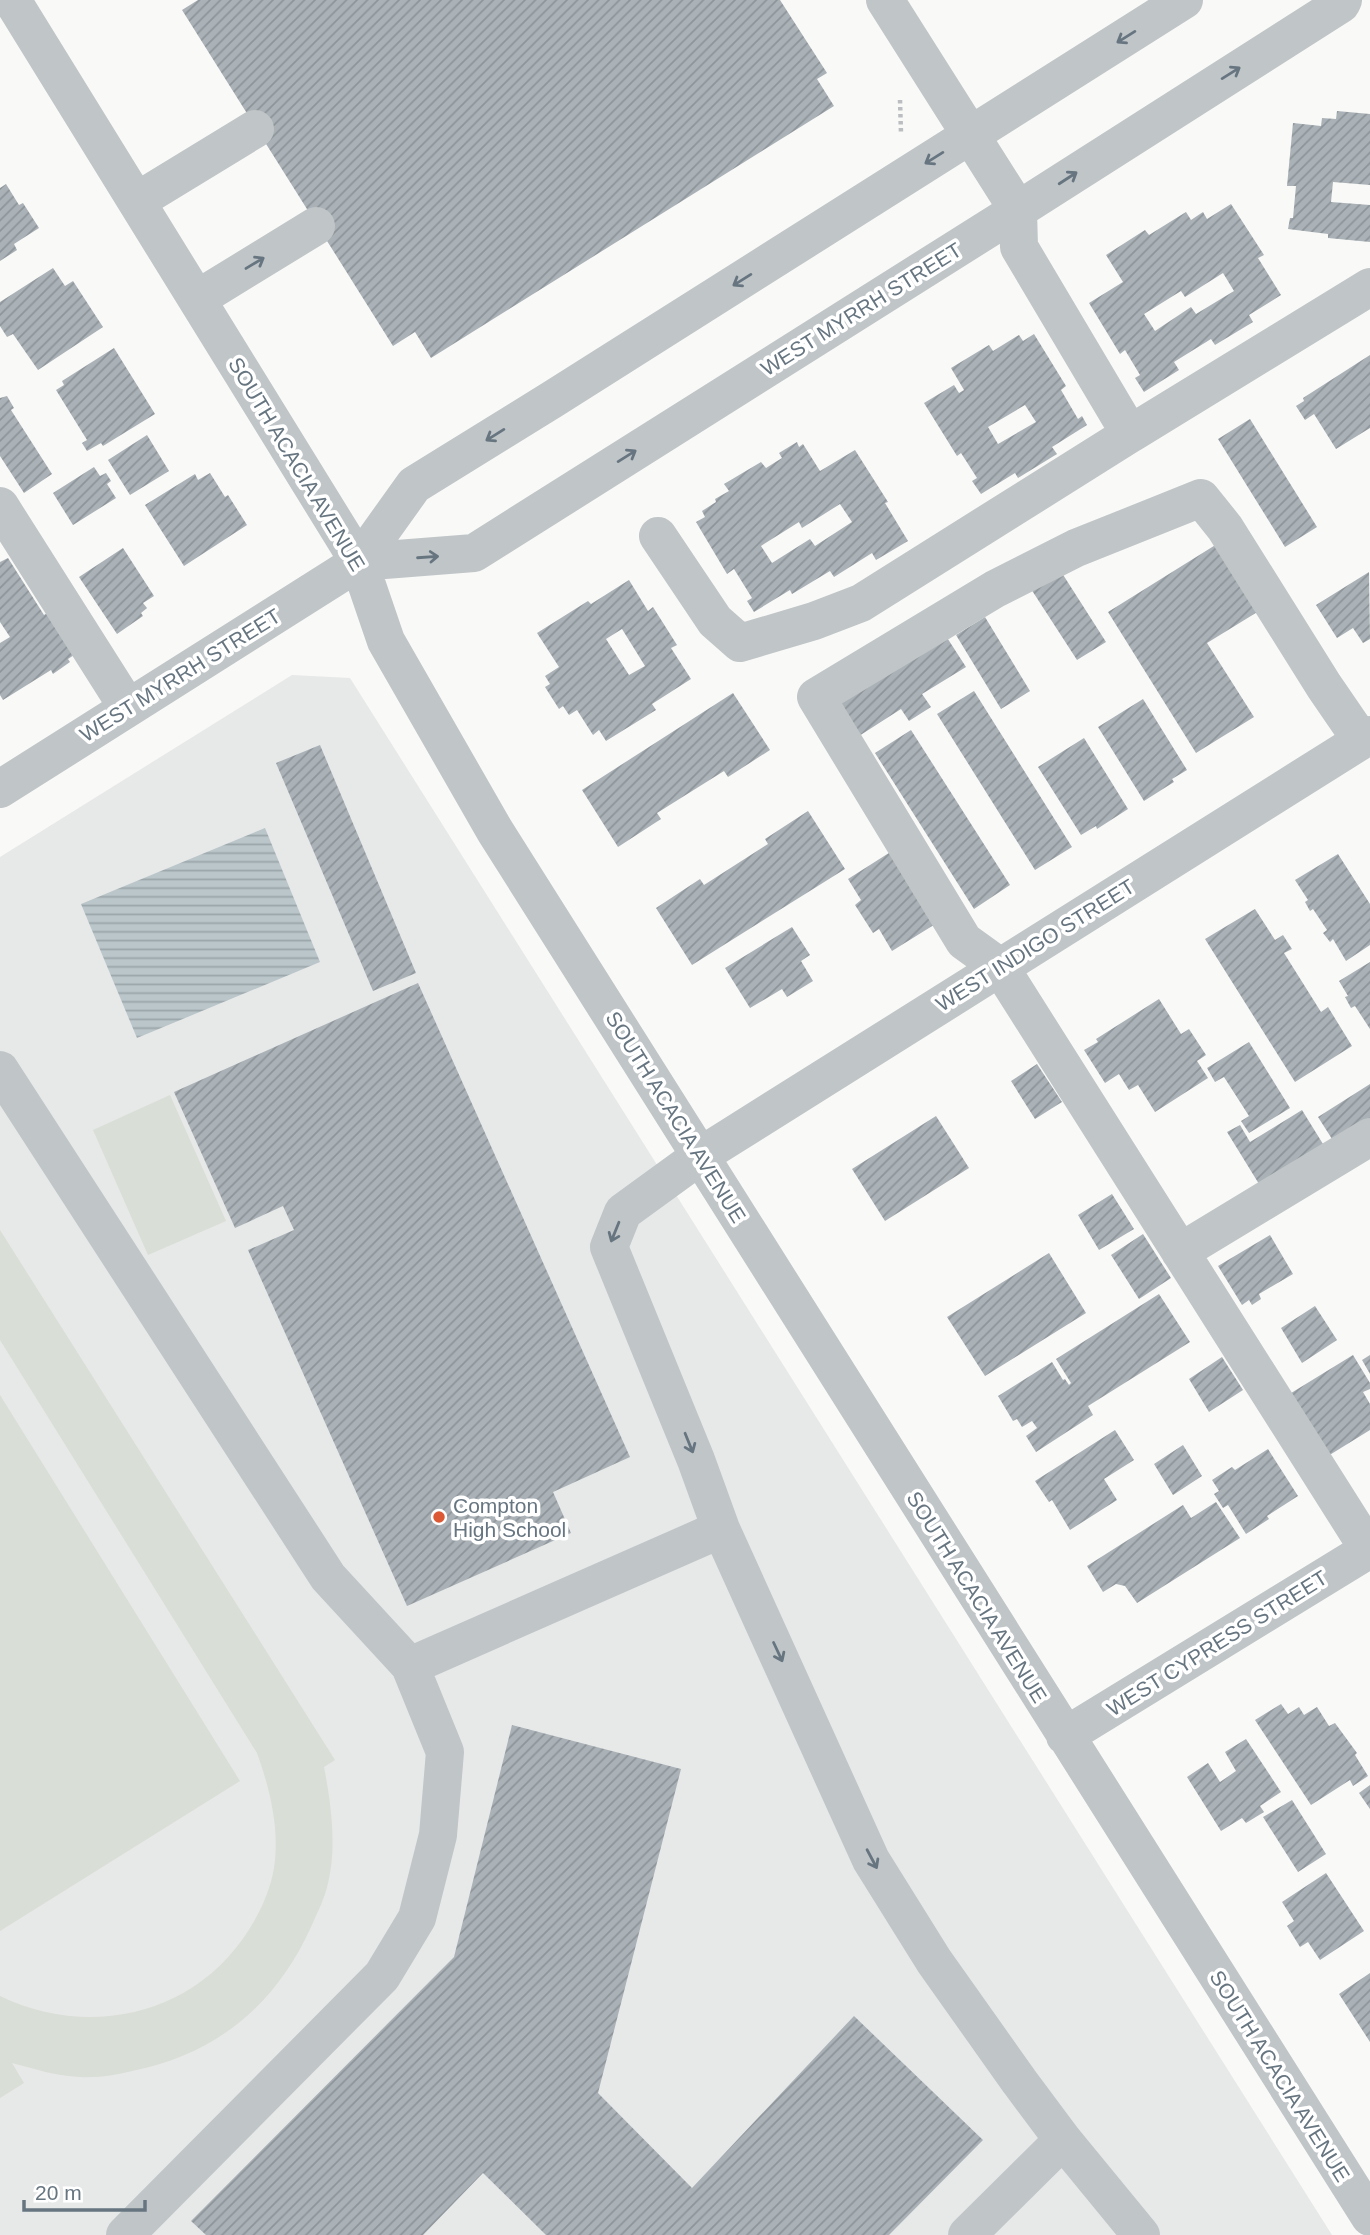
<svg xmlns="http://www.w3.org/2000/svg" width="1370" height="2235" font-family="Helvetica,sans-serif">
<style>
.built{fill:#e7e8e8}
.green{fill:#d9ded6}
.water{fill:url(#water-rules)}
.building{fill:url(#building-hatch);fill-rule:evenodd}
.lines{fill:none;stroke-linecap:round;stroke-linejoin:round}
.path{stroke:#bbbec0;stroke-width:4.5;stroke-dasharray:3.5 3.5;stroke-linecap:butt}
.minor{stroke:#c0c5c8;stroke-width:38}
.oneway{stroke:#667580}
.poi-dot{fill:#db5935;stroke:#fff;stroke-width:2.5}
.labels{text-anchor:middle;dominant-baseline:central;stroke-width:7;stroke-linejoin:round;paint-order:stroke}
.street-label{font-size:21px;fill:#667580;stroke:#fff}
.poi-label{font-size:21px;fill:#667580;stroke:#fff;text-anchor:start}
</style>
<defs>
<pattern id="water-rules" width="6" height="5" patternUnits="userSpaceOnUse" patternTransform="scale(1.75)"><rect width="6" height="5" fill="#bac6ca"/><path d="M0 2.5h6" fill="none" stroke="#9ba5a9"/></pattern>
<pattern id="building-hatch" width="6" height="6" patternUnits="userSpaceOnUse" patternTransform="scale(1.75)"><rect width="6" height="6" fill="#aab2b7"/><path d="M-1 1l2-2M0 6l6-6M5 7l2-2" fill="none" stroke="#8e959a"/></pattern>
</defs>
<rect width="100%" height="100%" fill="#f9f9f7"/>
<path class="built" d="M292 675 350 678 1332 2235H0V857Z"/>
<path class="green" d="M170 1095 226 1221 148 1255 93 1130Z
M0 1230 335 1760 324 1767C331 1803 337 1847 328 1883 325 1898 317 1913 311 1927 275 2006 216 2054 132 2071 116 2075 97 2078 80 2077 56 2076 35 2069 12 2063L24 2083 0 2098V1996C84 2037 186 2018 242 1940 257 1919 270 1893 274 1868 280 1829 270 1789 257 1753L0 1340Z
M0 1395 240 1781 0 1931Z"/>
<path class="water" d="M265 828 320 962 137 1038 81 904Z"/>
<path class="building" d="M198 0H780L827 73 817 79 834 106 431 358 415 332 393 346 182 10Z
M1337 111 1370 114V185L1333 182 1331 202 1370 205V242L1328 238V234L1288 229 1290 218H1293L1296 186H1287L1293 123 1321 126 1322 118 1336 119Z
M6 184 19 205 23 203 39 228 14 244 17 250 0 261V188Z
M1231 204 1264 255 1258 258 1281 295 1249 315 1253 322 1215 345 1211 339 1174 362 1179 370 1144 392 1135 378 1140 375 1125 350 1120 354 1089 303 1123 282 1106 255 1145 230 1149 235 1186 212 1191 220 1203 212 1207 219ZM1223 273 1234 291 1196 314 1191 307 1155 331 1144 314 1181 291 1185 297Z
M53 268 65 286 73 281 103 327 38 370 13 334 7 337 0 326V302Z
M1034 334 1066 386 1061 390 1078 419 1082 416 1087 425 1052 447 1057 454 1018 478 1015 473 981 494 972 481 977 478 961 453 957 456 924 403 954 385 959 393 964 390 951 368 989 345 993 351 1019 335 1023 341ZM1025 405 1036 422 998 444 988 427Z
M114 348 155 414 103 446 101 443 87 451 82 443 87 440 56 390 64 385 62 381Z
M1370 355V428L1336 449 1314 414 1305 420 1296 406 1304 401 1303 398Z
M7 396 14 408 11 410 52 474 24 493 0 456V398Z
M1250 419 1317 527 1285 547 1218 439Z
M147 435 169 471 130 495 108 460Z
M797 442 799 447 803 444 820 471 855 450 888 502 885 503 908 541 876 560 872 553 834 577 830 571 792 594 790 590 754 612 747 601 752 598 734 569 727 574 696 522 705 517 702 511 716 502 715 499 729 491 724 484 761 462 766 468 782 458 779 453ZM840 504 852 522 815 546 810 539 772 563 761 546 799 522 802 528Z
M94 467 100 476 106 473 111 481 107 484 116 498 73 525 53 493Z
M210 473 225 497 228 495 247 525 184 566 145 505 195 474 198 480Z
M1217 544 1259 611 1207 643 1254 717 1196 753 1108 612Z
M123 548 154 596 143 603 147 608 141 613 143 616 117 634 79 577Z
M8 558 44 615 47 613 74 655 68 659 70 662 53 674 51 670 3 700 0 695V643L10 637 0 622V562Z
M1060 570 1106 642 1077 660 1031 589Z
M1369 572 1370 639 1363 643 1353 628 1337 638 1316 605Z
M629 580 648 611 653 607 677 645 671 648 691 679 652 704 656 710 606 741 599 730 593 735 577 710 569 715 563 706 559 709 545 687 550 684 545 676 559 667 537 633 588 601 591 604ZM622 629 645 666 629 675 606 639Z
M985 617 1030 691 1001 709 956 635Z
M944 633 966 667 922 694 931 707 909 721 901 709 859 736 836 701Z
M974 691 1072 847 1035 870 937 714Z
M733 693 770 750 728 777 724 771 657 813 661 819 618 847 582 790Z
M1143 699 1187 770 1172 779 1174 782 1144 801 1098 727Z
M911 730 1010 885 974 909 875 753Z
M1084 738 1128 809 1097 829 1096 826 1081 835 1038 767Z
M320 745 416 973 373 991 276 763Z
M808 811 845 869 692 965 656 908 700 879 704 885 768 844 765 839Z
M892 851 937 923 892 951 879 929 873 933 855 905 861 900 848 879Z
M1338 854 1370 904V945L1346 961 1333 939 1330 942 1323 933 1327 930 1313 909 1310 911 1305 902 1308 900 1295 880Z
M1255 909 1275 940 1283 935 1292 949 1284 953 1321 1012 1328 1007 1352 1046 1295 1082 1205 939Z
M792 927 810 955 801 961 813 981 787 997 782 989 750 1008 725 968Z
M1370 962V1029L1355 1006 1351 1008 1345 997 1348 996 1339 981Z
M418 983 630 1457 553 1492 571 1533 407 1606 248 1250 294 1230 283 1206 235 1228 174 1092Z
M1159 999 1181 1034 1189 1029 1206 1055 1197 1061 1208 1078 1155 1112 1138 1085 1129 1090 1119 1074 1105 1083 1084 1050 1098 1042 1096 1039Z
M1249 1042 1290 1108 1249 1133 1241 1121 1249 1116 1224 1077 1215 1082 1207 1068Z
M1037 1064 1062 1102 1035 1119 1011 1081Z
M1370 1084V1130L1339 1150 1318 1117Z
M1302 1110 1323 1144 1259 1184 1227 1132 1240 1125 1250 1142Z
M936 1116 969 1168 885 1221 852 1169Z
M1112 1194 1134 1229 1099 1250 1078 1215Z
M1143 1234 1171 1278 1139 1299 1111 1255Z
M1270 1235 1293 1274 1259 1294 1261 1299 1252 1305 1249 1300 1242 1305 1218 1266Z
M1049 1253 1086 1313 985 1376 947 1317Z
M1159 1294 1190 1342 1088 1406 1093 1415 1036 1452 1026 1436 1037 1428 1032 1421 1022 1427 1017 1419 1013 1421 998 1396 1052 1362 1063 1380 1065 1379 1069 1385 1071 1383 1056 1359Z
M1315 1306 1337 1340 1302 1363 1281 1328Z
M1353 1355 1370 1383V1389L1363 1392 1370 1404V1430L1328 1456 1283 1398Z
M1370 1355V1374L1362 1360Z
M1222 1357 1243 1390 1209 1412 1189 1379Z
M1115 1430 1134 1460 1104 1479 1117 1500 1070 1530 1052 1500 1049 1502 1035 1481Z
M1183 1445 1202 1476 1173 1495 1154 1464Z
M1268 1449 1298 1496 1267 1516 1269 1519 1246 1534 1228 1505 1223 1508 1214 1494 1219 1491 1212 1480 1232 1467 1235 1470Z
M1216 1502 1240 1538 1137 1603 1125 1586 1116 1584 1103 1592 1087 1566 1183 1505 1191 1518Z
M1281 1704 1288 1714 1299 1707 1304 1715 1317 1707 1329 1726 1335 1723 1357 1753 1355 1755 1368 1776 1353 1786 1350 1780 1311 1805 1255 1720Z
M512 1725 681 1769 598 2093 692 2188 854 2016 983 2140 889 2235H546L483 2173 423 2235H206L191 2221 454 1957Z
M1246 1739 1281 1792 1260 1806 1264 1812 1246 1823 1242 1818 1221 1831 1187 1777 1208 1763 1220 1782 1236 1771 1225 1752Z
M1370 1785V1809L1359 1793Z
M1292 1800 1326 1854 1298 1872 1263 1817Z
M1326 1873 1364 1931 1320 1960 1308 1942 1300 1947 1287 1926 1294 1921 1282 1902Z
M1370 1973V2042L1339 1994Z"/>
<g class="lines">
<path class="path" d="M900 100 901 133"/>
<path class="minor" d="M12 0 359 562 386 641 495 831 1370 2217
M885 0 1018 210 1019 247 1130 434 1370 287
M137 201 255 129
M197 299 316 226
M0 506 128 708
M658 536 715 621 740 643 814 621 861 603 1130 434
M359 562 474 553 1010 215 1341 4 1343 0
M1361 740 1324 686 1225 528 1201 498 1076 548 995 589 816 697 964 941 1000 967 1369 1550
M0 789 359 562 414 485 553 399 1184 0
M0 1070 328 1577 410 1666 721 1529
M1180 1252 1370 1137
M1065 1736 1370 1549
M125 2235 382 1976 417 1918 438 1835 445 1752 410 1666
M967 2235 1063 2140
M1141 2235 1063 2140 1019 2081 934 1961 871 1860 721 1529 696 1460 609 1247 623 1212 700 1156 1370 735"/>
</g>
<defs><path id="oneway-shaft" d="M-6 0H5M1.5-3L5.5 0L1.5 3" fill="none" stroke-width="1.6" stroke-linecap="round" stroke-linejoin="round" transform="scale(1.75)"/></defs>
<g class="oneway">
<use href="#oneway-shaft" transform="translate(1126 37) rotate(148)"/>
<use href="#oneway-shaft" transform="translate(1231 73) rotate(-32)"/>
<use href="#oneway-shaft" transform="translate(934 158) rotate(148)"/>
<use href="#oneway-shaft" transform="translate(1068 178) rotate(-33)"/>
<use href="#oneway-shaft" transform="translate(255 263) rotate(-31)"/>
<use href="#oneway-shaft" transform="translate(742 280) rotate(148)"/>
<use href="#oneway-shaft" transform="translate(495 435) rotate(148)"/>
<use href="#oneway-shaft" transform="translate(627 456) rotate(-32)"/>
<use href="#oneway-shaft" transform="translate(428 557) rotate(-4)"/>
<use href="#oneway-shaft" transform="translate(615 1232) rotate(112)"/>
<use href="#oneway-shaft" transform="translate(689 1443) rotate(68)"/>
<use href="#oneway-shaft" transform="translate(778 1652) rotate(65)"/>
<use href="#oneway-shaft" transform="translate(872 1859) rotate(62)"/>
</g>
<circle class="poi-dot" cx="439" cy="1517" r="7"/>
<g class="labels">
<g class="street-label">
<text transform="translate(861 309) rotate(-32)">WEST MYRRH STREET</text>
<text transform="translate(297 464) rotate(59)">SOUTH ACACIA AVENUE</text>
<text transform="translate(180 675) rotate(-32)">WEST MYRRH STREET</text>
<text transform="translate(1035 945) rotate(-32)">WEST INDIGO STREET</text>
<text transform="translate(676 1117) rotate(58)">SOUTH ACACIA AVENUE</text>
<text transform="translate(977 1597) rotate(58)">SOUTH ACACIA AVENUE</text>
<text transform="translate(1217 1643) rotate(-32)">WEST CYPRESS STREET</text>
<text transform="translate(1280 2076) rotate(58)">SOUTH ACACIA AVENUE</text>
</g>
<g class="poi-label">
<text x="453" y="1505">Compton<tspan x="453" dy="24">High School</tspan></text>
</g>
</g>
<path d="M24 2200v10h121v-10" fill="none" stroke="#667580" stroke-width="3.5"/>
<text x="35" y="2200" font-size="21" fill="#667580" stroke="#ffffff" stroke-width="5" paint-order="stroke">20 m</text>
</svg>
